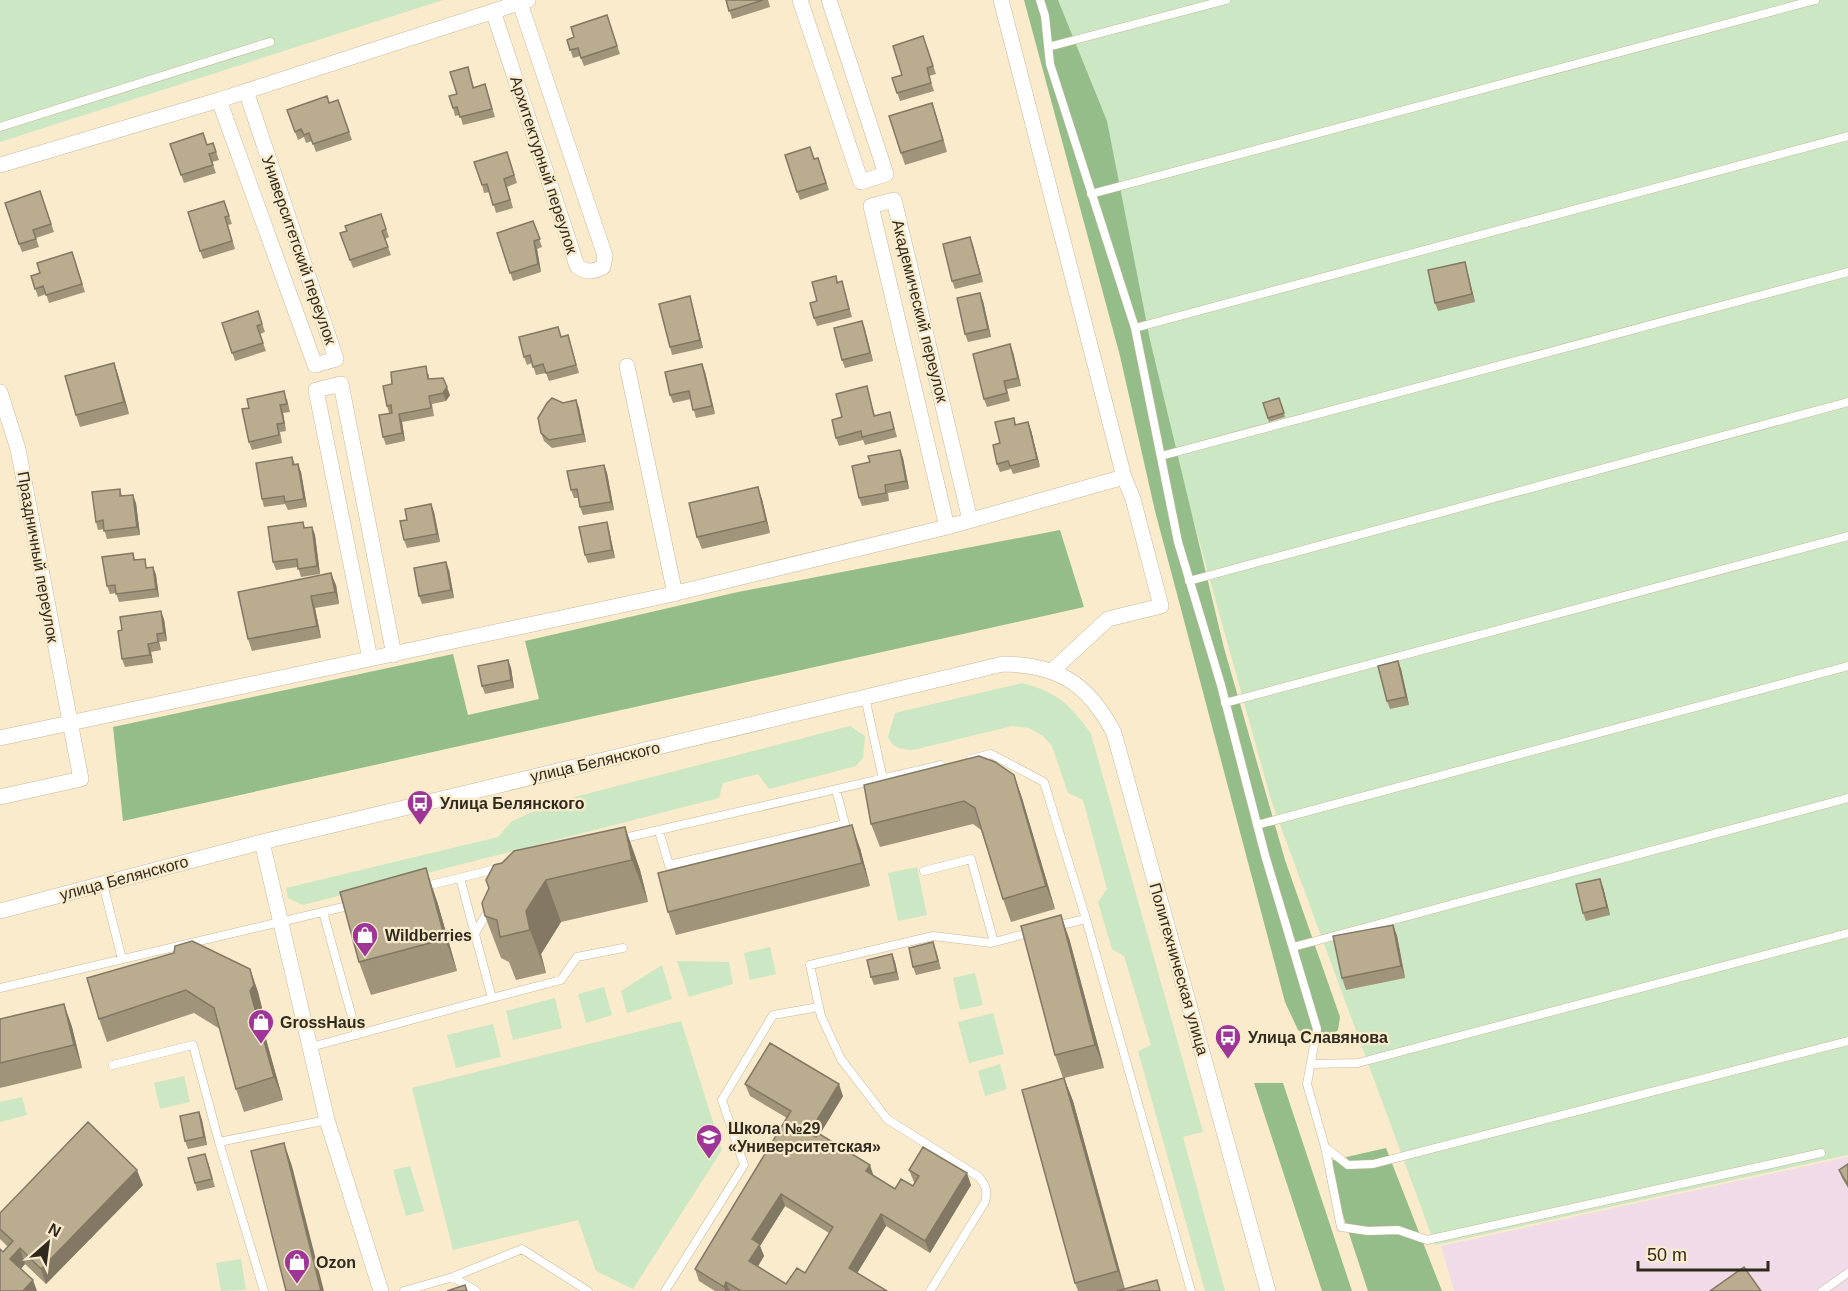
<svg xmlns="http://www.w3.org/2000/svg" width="1848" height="1291" font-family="Helvetica,sans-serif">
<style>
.industrial{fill:#f0dbe9}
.green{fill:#cce7c4}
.forest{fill:#95bd89}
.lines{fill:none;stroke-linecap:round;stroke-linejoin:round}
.service-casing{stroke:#c6b89a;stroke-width:9}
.minor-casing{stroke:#c6b89a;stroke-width:16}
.service{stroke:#fff;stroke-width:8}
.minor{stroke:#fff;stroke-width:15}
.wall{fill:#a0947a;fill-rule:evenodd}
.shaded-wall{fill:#827863}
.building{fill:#baac8e;stroke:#827863;stroke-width:1.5;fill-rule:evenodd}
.labels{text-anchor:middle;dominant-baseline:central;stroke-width:4.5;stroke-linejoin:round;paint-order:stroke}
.street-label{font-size:16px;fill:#302a1e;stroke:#f9ebcb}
.poi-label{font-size:16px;font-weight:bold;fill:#302a1e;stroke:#f9ebcb;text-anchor:start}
</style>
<rect width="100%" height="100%" fill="#f9ebcb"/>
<path class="industrial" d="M1848 1157V1291H1454L1441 1246Z"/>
<path class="green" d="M0 0H443L0 142Z
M1049 0H1848V1155L1435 1245 1271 800Z
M1022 683C1057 692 1071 705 1091 734L1203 1132 1183 1137 1225 1291H1205L1138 1051 1151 1045 1124 956 1112 949 1098 902 1107 889 1083 800 1068 793 1052 746 1043 736 1029 728 1012 726 913 750C901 749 894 749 888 737L895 713Z
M850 726 865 736 863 758 856 766 769 789 758 774 723 783 719 798 303 905 288 898 286 888 498 837 512 821 555 802Z
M917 867 927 915 898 921 888 873Z
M770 947 776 974 750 980 744 953Z
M677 961 729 962 733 984 689 997Z
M662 965 672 999 627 1013 621 991Z
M975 973 983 1005 960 1010 953 978Z
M604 987 612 1015 586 1023 578 994Z
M555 998 562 1028 513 1040 506 1011Z
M993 1013 1004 1054 969 1063 958 1022Z
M681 1021 722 1150 633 1289 596 1271 578 1220 453 1250 412 1088Z
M493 1024 501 1057 456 1068 447 1035Z
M1000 1064 1007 1089 985 1096 978 1071Z
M184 1076 190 1102 160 1109 154 1083Z
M22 1097 27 1115 0 1122V1102Z
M410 1166 424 1211 406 1216 393 1170Z
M241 1259 246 1290 221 1291 216 1263Z"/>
<path class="forest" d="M1024 0H1058L1107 121 1150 340 1224 648 1285 860 1340 1017 1338 1030 1319 1044 1298 1030 1285 1002 1155 511 1120 356Z
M1060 530 1084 607 123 821 113 727 453 654 468 715 539 699 525 641 738 592Z
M1254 1083H1283L1352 1291H1322Z
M1386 1148 1442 1291H1368L1330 1176 1333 1160Z"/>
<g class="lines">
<g class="service-casing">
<path id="service" d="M1040 0 1045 16 1050 64 1135 328 1178 542 1221 685 1265 855 1317 1029 1307 1084 1325 1147 1348 1165 1373 1164 1848 1041
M1048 47 1226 0
M0 127 270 42
M1091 194 1815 0
M1135 328 1848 136
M1161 456 1848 272
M1189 581 1848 402
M865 697 883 779
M1225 703 1848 536
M971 759 991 754 1044 782 1086 919
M1257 825 1848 666
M659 831 669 865 845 824 836 790
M620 839 941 765
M924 871 971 859 994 942
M460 878 492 998 561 980 577 957 623 948
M103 884 122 959
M422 887 500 868
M323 912 357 1035
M1056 926 1086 919 1191 1291
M474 935 490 908
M1293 947 1848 798
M0 988 352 905
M311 1047 492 998
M1311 1064 1358 1063 1848 933
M113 1065 193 1045 219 1142 327 1120
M219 1142 264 1291
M1325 1147 1341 1227 1368 1231 1398 1230 1427 1240 1821 1153
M453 1277 476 1291
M404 1291 453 1277 522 1249 588 1291
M665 1291 744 1165 722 1100 773 1015 819 1007
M930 1291 985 1202C988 1191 986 1186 979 1177L887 1119 841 1059 821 1016 810 965 933 936 991 943 1032 932
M1822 1291 1848 1273"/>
</g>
<g class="minor-casing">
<path id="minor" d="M800 0 861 182 886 174 829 0
M1001 0 1124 477 1133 499 1161 606 1108 619 1053 670
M493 11 577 266C587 273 593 272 603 267L605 256 520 3
M219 100 315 365 336 359 246 91
M0 165 219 100 528 0
M627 366 675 594
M0 392 18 449 81 779 0 797
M947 527 871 206 894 200 970 520
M370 659 316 390 341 384 394 655
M0 738 664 596 947 527 1124 477
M262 842 327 1120 381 1291
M0 911 262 842 1003 664C1058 665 1088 683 1114 733L1268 1291"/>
</g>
<use href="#service" class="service"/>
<use href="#minor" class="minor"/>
</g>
<path class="wall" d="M726 0H768L770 7 732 19Z
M607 15 620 54 584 66 580 56 573 58 567 40 574 37Z
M923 36 936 74 929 76 934 91 900 101 892 78 902 75Z
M468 67 474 87 485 84 495 117 463 125 460 115 455 116 453 108 457 94Z
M338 100 352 140 316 152 312 141 306 143 304 137 298 140 287 110 329 103Z
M932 103 947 152 905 165 901 153Z
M213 143 219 160 212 162 216 173 184 183 170 144 207 145Z
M785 155 814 159 818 158 829 190 800 200Z
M510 160 517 183 507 187 513 208 496 213 490 192 484 193 482 185Z
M40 191 54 232 36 238 39 247 22 252 19 244Z
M224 201 232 224 228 225 235 249 203 259 200 251Z
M381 214 389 237 385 239 391 255 353 268 340 233 347 231Z
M533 221 542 247 537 249 541 272 513 281 497 233Z
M970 237 983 282 955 289 952 281Z
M75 260 85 292 49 303 46 294 38 297 31 276Z
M1465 262 1475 302 1438 311 1435 303Z
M836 276 838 282 842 281 852 317 817 326 814 318 817 301Z
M690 296 703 348 672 355 670 347Z
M983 301 991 337 968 342 965 334Z
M258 311 265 332 260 334 266 351 235 361 222 323Z
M862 321 873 361 845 368 842 360Z
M568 335 579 373 549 381 546 373 536 375 532 363 527 365 524 357 562 337Z
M1013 352 1021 386 1007 389 1010 401 987 407 984 399Z
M114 363 118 375 129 414 80 427 76 415Z
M702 364 705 372 715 414 696 418 691 399 673 403 670 395Z
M429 374V379L450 395 446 401 432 404 434 416 402 422 405 441 386 445 383 437 389 413 387 406 392 384Z
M867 386 875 416 890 412 897 437 865 445 863 440 839 446 836 438 842 417Z
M1279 398 1285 417 1269 422 1263 403Z
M287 399 290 412 283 413 286 431 280 432 282 443 252 450 249 442V408Z
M576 400 579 408 586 442 552 448 544 441 541 433 563 403Z
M1014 418 1016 425 1031 430 1040 467 1013 474 1011 469 1000 472 997 464 1000 443Z
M900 450 903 458 909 489 888 493 889 501 862 506 859 498 870 462Z
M292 457 295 464 301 472 307 507 288 510 285 504 264 507 262 499Z
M604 465 607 473 614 510 583 515 580 507 578 498H574L571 490Z
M120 489 122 496 136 503 140 535 107 539 104 529 98 530 96 522Z
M762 499 770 533 702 549 697 537Z
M431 504 434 512 440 542 407 548 404 540 407 520Z
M303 522 305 528 312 527 315 535 320 574 301 577 298 567 276 570 273 562Z
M609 530 615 558 588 563 585 555Z
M133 553 135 560 148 568 153 567 156 575 159 597 119 602 116 593 110 594 107 586Z
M449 570 454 598 422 604 419 596Z
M336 585 339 604 315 608 321 638 252 651 248 639 238 592Z
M164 619 167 641 159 642 161 650 151 652 153 663 125 667 122 659Z
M508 660 511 668 514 688 485 694 482 686Z
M1401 669 1409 705 1390 709 1387 701Z
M1014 775 1022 798 1055 909 1011 922 1003 899 981 830 973 824 880 847 871 824Z
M625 827 640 870 648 902 561 922 541 954 546 973 516 980 509 962 501 958 485 916Z
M860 848 870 886 676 935 668 912Z
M1603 887 1610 915 1586 921 1583 913Z
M437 901 457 971 371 995 359 962Z
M1393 925 1397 936 1405 978 1346 990 1342 978Z
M1069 938 1104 1068 1064 1078 1073 1101 1125 1289 1161 1291H1078L1075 1283 1063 1078 1055 1055Z
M936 950 941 969 916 975 913 967Z
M174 953 250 969 258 992 262 1008 259 1014 283 1100 244 1112 236 1089 220 1029 194 1013 107 1042 99 1019Z
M892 954 895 962 899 980 874 985 871 977Z
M64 1004 72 1027 82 1068 0 1088V1019Z
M745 1084 843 1096 820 1134 874 1176 895 1189 913 1186 915 1183 914 1182 909 1170 971 1185 930 1253 886 1226 857 1273 887 1291H715L699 1281 695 1269 787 1118 750 1096ZM785 1206 829 1233 805 1273 786 1284 758 1266 764 1256 760 1246Z
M199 1112 202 1120 207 1145 188 1149 185 1141Z
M208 1162 215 1187 197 1191 195 1183Z
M1848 1164V1188L1842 1178 1839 1170Z
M143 1185 46 1284 25 1264 21 1269 3 1252 8 1247 0 1239V1213Z"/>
<path class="shaded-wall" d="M932 103 936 115 947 152 943 140Z
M970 237 973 245 983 282 980 274Z
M534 241 537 249 541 272 538 264Z
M1465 262 1475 302 1472 294Z
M980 293 983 301 991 337 988 329Z
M690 296 703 348 700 340Z
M862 321 865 329 873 361 870 353Z
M1010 344 1013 352 1021 386 1018 378Z
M114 363 118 375 129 414 124 402Z
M702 364 705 372 715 414 712 406Z
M447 387 450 395 446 401 443 393Z
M576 400 579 408 586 442 583 434Z
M280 405 283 413 286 431 284 423Z
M399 414 402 422 405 441 402 433Z
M1028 422 1031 430 1040 467 1037 459Z
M900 450 903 458 909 489 906 481Z
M298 464 301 472 307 507 304 499Z
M604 465 607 473 614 510 611 502Z
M758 487 762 499 770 533 766 521Z
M133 495 136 503 140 535 137 527Z
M431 504 434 512 440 542 437 534Z
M607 522 609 530 615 558 612 550Z
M312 527 315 535 320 574 317 566Z
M446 562 449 570 454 598 451 590Z
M153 567 156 575 159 597 156 589Z
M331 573 336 585 339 604 335 592Z
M311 596 315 608 321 638 317 626Z
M161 611 164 619 167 641 164 633Z
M157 634 161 650 158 642Z
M148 644 151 652 153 663 150 655Z
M508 660 511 668 514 688 511 680Z
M1398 661 1401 669 1409 705 1406 697Z
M1014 775 1022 798 1055 909 1046 886Z
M852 825 860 848 870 886 862 863Z
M625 827 640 870 648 902 632 860Z
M426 868 437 901 457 971 445 939Z
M1600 879 1603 887 1610 915 1607 907Z
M546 880 561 922 541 954 546 973 530 930 526 911Z
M1061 915 1069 938 1104 1068 1095 1045Z
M1393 925 1397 936 1405 978 1401 966Z
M892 954 895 962 899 980 896 972Z
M250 969 258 992 262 1008 259 1014 283 1100 274 1077 250 991Z
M64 1004 72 1027 82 1068 74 1045Z
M1064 1078 1073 1101 1125 1291 1118 1271Z
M839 1084 843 1096 813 1145 809 1133Z
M199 1112 202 1120 207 1145 204 1137Z
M284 1143 292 1166 324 1291H321Z
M870 1165 874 1177 866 1171Z
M137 1170 143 1185 46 1284 41 1269Z
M967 1173 971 1185 930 1253 925 1241Z
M781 1194 785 1206 760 1246 764 1256 754 1273 749 1261 752 1239Z
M881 1214 886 1226 853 1280 849 1268Z
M20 1248 25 1264 16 1274 10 1259Z
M33 1280 37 1291H23Z
M726 1282 730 1291H725L724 1287Z"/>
<path class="building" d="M726 0H763L729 11Z
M607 15 617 46 581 58 578 48 570 50 567 40 574 37 571 27Z
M923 36 933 66 927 68 931 83 897 93 892 78 902 75 893 46Z
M468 67 473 88 485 84 492 109 460 117 457 107 453 108 449 96 457 94 450 72Z
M327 96 329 103 338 100 349 132 313 144 309 133 304 135 301 129 295 132 287 110Z
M932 103 943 140 901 153 889 116Z
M203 133 207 145 213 143 216 152 209 154 213 165 181 175 170 144Z
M810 147 814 159 818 158 826 183 797 192 785 155Z
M507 152 514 175 504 179 510 200 493 205 487 184 482 185 474 162Z
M40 191 51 224 33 230 36 239 19 244 5 203Z
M224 201 229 216 225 217 232 241 200 251 188 212Z
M381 214 386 229 382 231 388 247 350 260 340 233 347 231 345 226Z
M533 221 540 239 534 241 538 264 510 273 497 233Z
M970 237 980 274 952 281 943 244Z
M72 252 82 284 46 295 43 286 35 289 31 276 40 273 37 263Z
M1465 262 1472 294 1435 303 1428 270Z
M836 276 837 283 842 281 849 309 814 318 810 303 817 301 812 282Z
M980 293 988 329 965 334 957 298Z
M690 296 700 340 670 347 659 304Z
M258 311 262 324 257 326 263 343 232 353 222 323Z
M862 321 870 353 842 360 834 328Z
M558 327 561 337 568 335 576 365 546 373 543 364 533 367 530 355 524 357 519 337Z
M1010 344 1018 378 1004 381 1007 393 984 399 973 354Z
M114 363 124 402 76 415 65 376Z
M702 364 712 406 693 410 689 391 670 395 665 372Z
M426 366 428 379 443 378 447 387 443 393 429 396 431 408 399 414 402 433 383 437 379 415 392 413 391 405 387 406 383 386 392 384 391 372Z
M867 386 874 416 890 412 894 429 862 437 861 431 836 438 832 420 842 417 836 394Z
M284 391 287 404 280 405 284 423 277 424 279 435 249 442 242 409 249 408 247 399Z
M552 398 563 403 576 400 583 434 549 440 541 433 538 418 547 403Z
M1279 398 1284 413 1268 418 1263 403Z
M1014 418 1015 425 1028 422 1037 459 1010 466 1008 461 997 464 993 445 1000 443 995 422Z
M900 450 906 481 885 485 886 493 859 498 852 466 870 462 868 456Z
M292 457 293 465 298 464 304 499 285 502 284 496 262 499 256 463Z
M604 465 611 502 580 507 577 489 571 490 567 471Z
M758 487 766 521 697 537 689 503Z
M120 489V496L133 495 137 527 104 531 103 520 96 522 92 492Z
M431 504 437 534 404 540 400 521 407 520 405 509Z
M303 522 304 528 312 527 317 566 298 569 297 559 273 562 268 527Z
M607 522 612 550 585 555 579 527Z
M133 553 134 560 145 559 146 568 153 567 156 589 116 594 115 585 107 586 102 557Z
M446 562 451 590 419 596 414 568Z
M331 573 335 592 311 596 317 626 248 639 238 592Z
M161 611 164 633 157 634 158 642 148 644 150 655 122 659 118 631 122 630 120 617Z
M508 660 511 680 482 686 478 666Z
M1398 661 1406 697 1387 701 1378 666Z
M979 756 995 762 1014 775 1046 886 1003 899 975 808 964 801 871 824 864 785Z
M852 825 862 863 668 912 658 873Z
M625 827 632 860 546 880 526 911 530 930 500 937 497 920 485 916 482 903 489 888 486 880 494 865 502 863 514 851Z
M426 868 445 939 359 962 340 892Z
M1600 879 1607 907 1583 913 1576 884Z
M1061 915 1095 1045 1055 1055 1021 926Z
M1393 925 1401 966 1342 978 1333 936Z
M192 941 250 969 254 985 250 991 274 1077 236 1089 214 1008 186 990 99 1019 87 978 174 953 175 946Z
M933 942 938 961 913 967 909 948Z
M892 954 896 972 871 977 867 960Z
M64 1004 74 1045 0 1063V1019Z
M770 1043 839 1084 809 1133 816 1137 818 1133 870 1165 866 1171 895 1189 901 1179 913 1186 919 1176 909 1170 923 1147 967 1173 925 1241 881 1214 849 1268 887 1291H741L726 1282 724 1287 695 1269 791 1111 745 1084ZM781 1194 833 1227 805 1273 797 1268 786 1284 749 1261 760 1244 752 1239Z
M1064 1078 1118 1271 1075 1283 1022 1090Z
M199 1112 204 1137 185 1141 180 1116Z
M88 1122 137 1170 41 1269 20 1248 10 1259 33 1280 23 1291H0V1249L3 1252 13 1241 0 1229V1213Z
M284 1143 321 1291H286L251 1151Z
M205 1154 212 1179 195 1183 188 1158Z
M1848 1164V1185L1839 1170Z
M1744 1267 1761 1291H1710Z
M1157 1280 1160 1291H1117Z
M465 1285 467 1291H447Z"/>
<defs>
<g id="bus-pin" transform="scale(1.35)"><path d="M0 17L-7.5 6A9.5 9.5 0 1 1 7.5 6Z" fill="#9e3597" stroke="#f9ebcb"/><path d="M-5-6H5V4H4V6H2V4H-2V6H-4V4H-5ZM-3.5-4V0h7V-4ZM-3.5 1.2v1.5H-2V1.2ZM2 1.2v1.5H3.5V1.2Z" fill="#fff"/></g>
<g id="shop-pin" transform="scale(1.35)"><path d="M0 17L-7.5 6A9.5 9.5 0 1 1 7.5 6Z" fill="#9e3597" stroke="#f9ebcb"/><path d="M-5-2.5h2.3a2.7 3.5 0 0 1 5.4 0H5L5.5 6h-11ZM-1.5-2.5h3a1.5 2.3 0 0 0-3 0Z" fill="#fff"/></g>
<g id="school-pin" transform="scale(1.35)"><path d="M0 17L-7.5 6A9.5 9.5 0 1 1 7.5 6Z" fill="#9e3597" stroke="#f9ebcb"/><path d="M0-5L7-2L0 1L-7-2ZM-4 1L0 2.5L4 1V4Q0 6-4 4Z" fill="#fff"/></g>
</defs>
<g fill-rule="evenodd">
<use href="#bus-pin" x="420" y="803"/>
<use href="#shop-pin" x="365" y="935"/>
<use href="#shop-pin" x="261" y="1022"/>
<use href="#bus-pin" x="1228" y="1037"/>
<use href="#school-pin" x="709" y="1137"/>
<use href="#shop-pin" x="297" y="1262"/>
</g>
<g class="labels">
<g class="street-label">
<text transform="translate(544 165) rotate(72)">Архитектурный переулок</text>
<text transform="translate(299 250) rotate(71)">Университетский переулок</text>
<text transform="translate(920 311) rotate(76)">Академический переулок</text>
<text transform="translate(38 557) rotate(80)">Праздничный переулок</text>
<text transform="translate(595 762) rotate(-13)">улица Белянского</text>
<text transform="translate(124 878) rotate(-15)">улица Белянского</text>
<text transform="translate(1179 969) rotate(74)">Политехническая улица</text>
</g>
<g class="poi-label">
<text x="440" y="803">Улица Белянского</text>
<text x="385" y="935">Wildberries</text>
<text x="280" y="1022">GrossHaus</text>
<text x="1248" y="1037">Улица Славянова</text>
<text x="728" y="1128">Школа №29<tspan x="728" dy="18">«Университетская»</tspan></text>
<text x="316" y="1262">Ozon</text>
</g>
</g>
<g transform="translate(48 1243) rotate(28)" stroke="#f9ebcb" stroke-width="4.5" paint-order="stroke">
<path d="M0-4.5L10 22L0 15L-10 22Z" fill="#302a1e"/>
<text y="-9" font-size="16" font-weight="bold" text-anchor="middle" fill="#302a1e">N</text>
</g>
<path d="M1638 1261v9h130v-9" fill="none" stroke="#302a1e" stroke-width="3"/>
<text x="1647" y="1261" font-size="18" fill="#302a1e" stroke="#f9ebcb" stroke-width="4.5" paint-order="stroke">50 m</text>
</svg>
